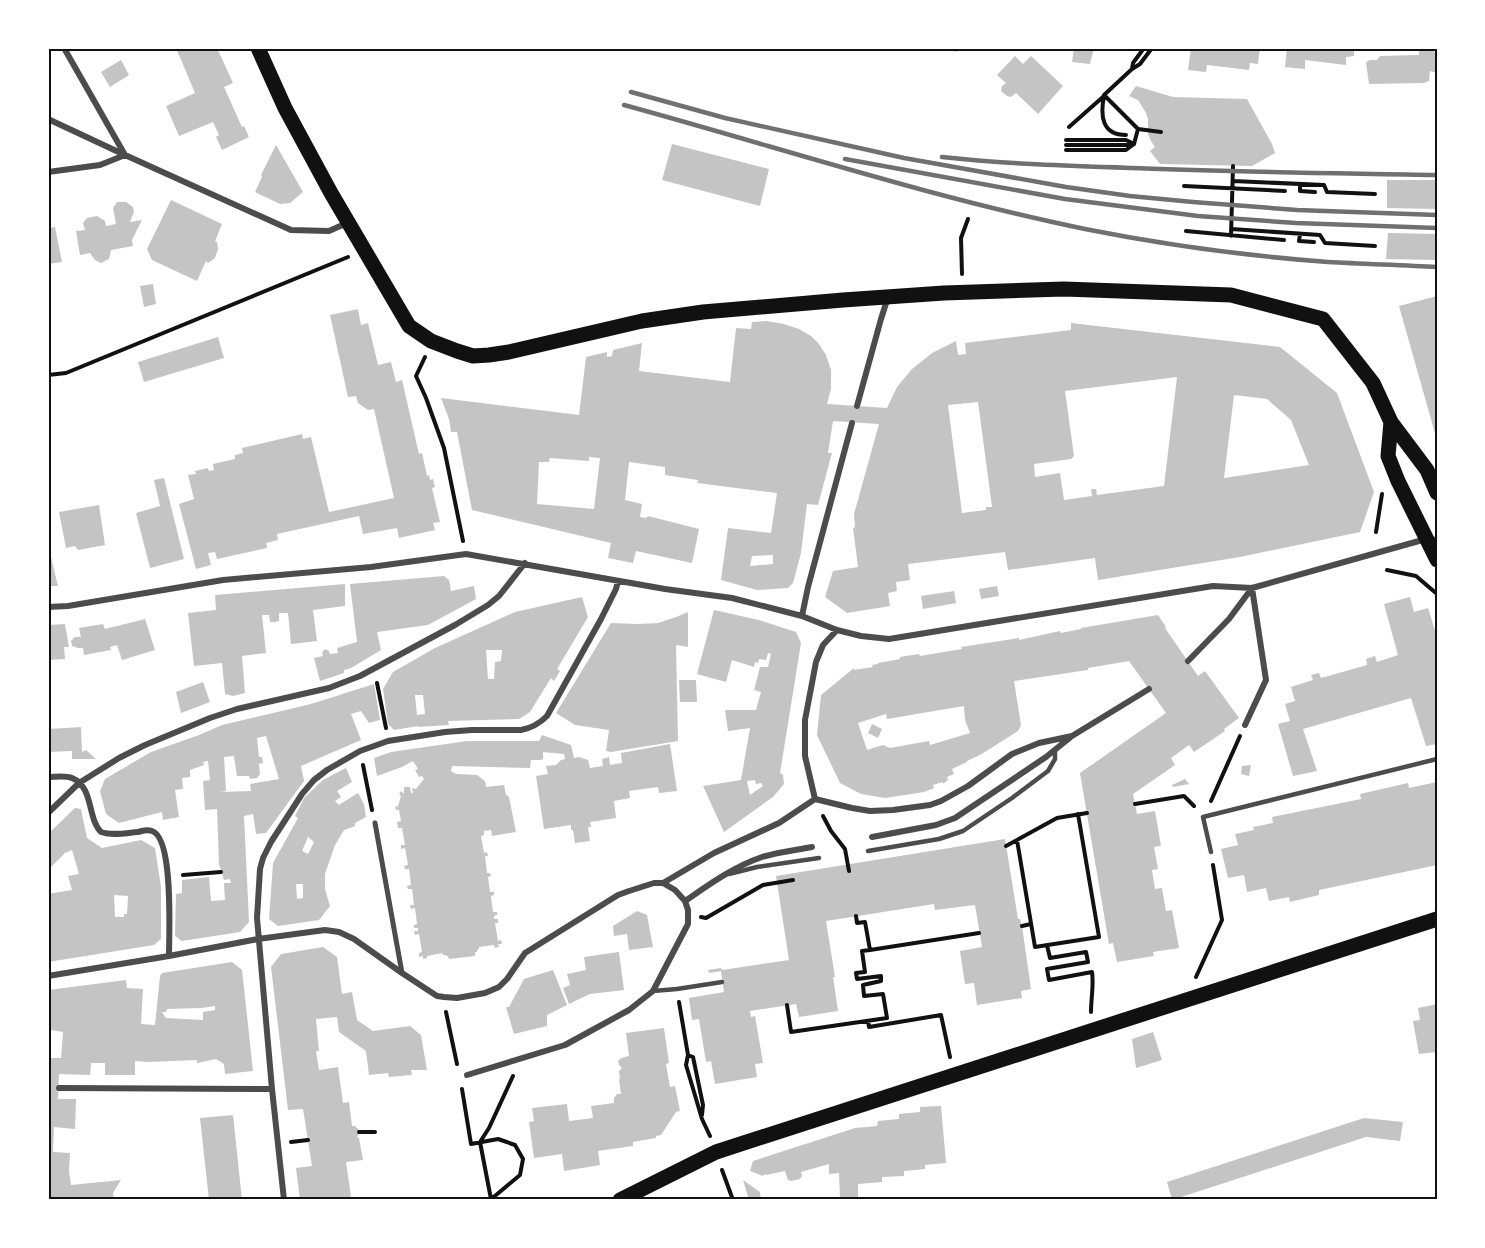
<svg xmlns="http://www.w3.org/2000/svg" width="1485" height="1248" font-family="Spectral,serif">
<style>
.building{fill:#c4c4c4;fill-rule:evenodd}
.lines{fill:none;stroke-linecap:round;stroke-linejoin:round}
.path{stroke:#111;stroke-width:4}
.service{stroke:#4c4c4c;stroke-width:4.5}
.pedestrian{stroke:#4c4c4c;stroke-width:5}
.minor{stroke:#4c4c4c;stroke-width:6}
.primary{stroke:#111;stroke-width:15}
.rail{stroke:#707070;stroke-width:4.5}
.neatline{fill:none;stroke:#111;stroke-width:2}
</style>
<rect width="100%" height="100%" fill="#fff"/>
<path class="building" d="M176 48H217L233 83 224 87 242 127 244 126 249 137 222 150 216 137 219 135 213 122 179 136 166 106 195 93Z
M941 48H958L957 52 941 49Z
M1074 48H1094L1090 64 1072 62Z
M1191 48H1260L1258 64 1250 63 1249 70 1207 65 1206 72 1188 70Z
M1287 48H1354V56L1346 57V65L1305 60V69L1285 67Z
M1419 49H1434V52H1437V73L1430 71 1429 81 1424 83 1369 84 1366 62 1370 60H1377L1380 56 1419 55Z
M1015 56 1023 64 1031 56 1063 86 1038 114 1016 93 1011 97 1007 96 1001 91 1002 86 1006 83 997 75Z
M121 60 129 75 110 87 101 72Z
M1136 86 1173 97 1247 99 1272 144 1275 153 1252 166 1160 164 1150 151 1155 147 1151 141 1148 134V119L1146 113 1138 100 1129 96Z
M672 144 769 169 760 206 662 180Z
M276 145 303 192 290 203 280 204 255 192 262 177 261 175Z
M1387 180H1437V209L1387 208Z
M171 200 222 224 215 241 217 242 218 249 215 258 208 263 206 261 197 281 152 260 147 249Z
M117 202H126L133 207 134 212 130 222 142 220 132 240 133 246 111 250 109 259 101 263 95 260 90 253 80 255 76 231 85 230 83 223 87 218 97 216 105 221 106 226 116 224 113 208Z
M55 227 62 262 48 264V228Z
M1388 233 1437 234V260L1386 259Z
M153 284 156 304 144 307 140 286Z
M1437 296V437H1436L1399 306Z
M358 309 361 325 368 323 378 365 391 362 396 382 402 380 419 454 422 453 427 476 429 475 430 480 433 479 435 487 432 488 440 522 433 523 435 530 399 538 397 528 363 534 359 516 277 534 278 540 266 543 267 548 217 559 215 552 208 553 211 565 196 569 179 504 194 499 188 475 196 474 195 471 208 468 209 471 214 470 213 464 235 459V455L243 453 242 448 302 434 303 439 311 437 329 512 394 498 374 409 368 410 358 403 356 396 348 397 330 315Z
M767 321 784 324 799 329 811 336 819 344 826 355 831 370V389L827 404 887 408 897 387 912 369 932 353 956 341 958 355 966 354 965 343 1071 330V323L1280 347 1337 393 1374 492 1360 532 1240 557 1098 580 1095 558 1008 570 1005 552 908 564 910 580 896 582 897 591 888 593 890 606 847 613 825 597 833 571 858 567 853 528 855 527 854 514 879 424 833 421 828 453H832L818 505 807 504 801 553 793 583 788 588 757 590 721 580 728 528 771 533 777 493 697 483 698 480 665 475V467L629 462 625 500 642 504 640 517 646 518 648 516 699 529 692 563 636 551 633 563 608 558 611 543 472 510 457 432H451L449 419 441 398 579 415 586 357 607 352V357L612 356 613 350 642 343 639 371 730 382 736 328 751 329 752 322ZM1177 377 1164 486 1097 495 1096 489H1091L1092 496 1064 500 1060 473 1035 477 1034 464 1071 459 1074 456 1065 391ZM1234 395 1267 399 1291 420 1309 465 1224 478ZM978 402 992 507H986V510L962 513 948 405ZM589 457 600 458 594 509 537 504 539 462H549L550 458 589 461ZM773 555V564L750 566 752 556Z
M218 337 224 358 144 382 138 362Z
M164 478 184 559 150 568 136 513 160 506 154 480Z
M99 505 105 545 78 550 75 546 66 548 59 512Z
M48 549H49L58 586H48Z
M444 576 449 580 451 591 474 586 476 599 428 625 377 632 381 650 351 668 344 670V673L320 681 314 658 323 656 322 652 325 649 329 651 330 654 338 653 337 648 357 642 350 584Z
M345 584V606L313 610 317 641 291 644 288 613H279V621L275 622H270L269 615H262L266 653 242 656 245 693 233 696 225 694 222 663 194 666 188 613 216 610 215 595Z
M997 586 999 596 981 599 979 589Z
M954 591 956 603 923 609 921 596Z
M582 597 588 617 557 669 560 671 554 681 551 678 530 712 519 719 448 721 449 725 418 727V726L394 730 388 724 383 689 393 672 435 648 515 612ZM486 650H502L501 661 495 662 494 679H488ZM415 695H423L425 714 417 715Z
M1410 597 1414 612 1428 608 1437 637V744L1426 746 1411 698 1303 729 1317 771 1293 776 1278 724 1290 721 1285 704 1295 701 1291 687 1313 680 1311 675 1319 673 1321 678 1367 665 1366 659 1375 656 1377 662 1398 655 1384 604Z
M714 610 759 620 796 632 801 643 780 773 783 775 784 784 773 797 724 832 703 786 741 780 750 728 728 731 725 710H756L761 692 754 690 760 667H768L771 654 768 653 766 660 759 659 758 663 755 662 754 667 732 660 726 682 697 674ZM755 780 756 784 761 783 763 786 750 795 747 781Z
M688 612V647L676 645 678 741 611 752 606 751 609 730 575 725 556 713 611 623 638 624 658 623 676 617Z
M1158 615 1166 627 1165 628 1198 676 1205 671 1239 718 1224 729 1225 731 1194 752 1189 745 1171 758 1175 765 1133 794 1137 814 1155 811 1161 846 1154 847 1158 869 1152 870 1155 889 1162 888 1166 911 1172 910 1179 948 1153 952 1154 956 1117 962 1113 943 1109 944 1080 773 1166 713 1129 661 1088 668V670L1014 681 1021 725 1018 731 980 755 967 761V762L952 769 954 774 947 777 948 780 943 784V782L933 785 934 788 924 792 885 798 861 794 840 783 817 735 821 695 854 668V670L873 667 872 665 878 664V663L900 659V657L919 654 920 656 962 649 961 647 1019 638V640L1060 631 1061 633 1081 629V628ZM964 706 965 720 970 733 930 745 929 741 890 748 883 745 867 750 858 723 886 714 887 719Z
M145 619 155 650 122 660 117 645 110 647 111 650 84 655 83 648H78L72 646 71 641 75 637H81L79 628 103 624 105 629Z
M65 624 69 647H64L65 659 48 660V625Z
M679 680H696L697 702H680Z
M203 682 210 702 181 713 176 692Z
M374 684 380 720 369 723 361 711 351 714 361 740 301 766 304 781 266 833 256 834 253 814 244 816 249 922 240 932 182 941 175 936 176 894 182 893V880L209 877 211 901 225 900 224 883H231L230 879 224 880 219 864 217 809 205 810 203 781 210 780 208 761 203 762 204 765 190 770V777L182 778 183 789 175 790 179 817 163 820 162 812 119 823 106 814 100 791 105 779 151 752 199 735 222 725 311 704ZM266 736 279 779 250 784 251 791 220 792 226 791 224 757 234 756 237 776H249L250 779 257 778 260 774 259 764 263 763 262 757H259L257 738Z
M872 724 882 729 878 738 868 733Z
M81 727 82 752 86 750 96 759H72V751L48 752V729Z
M542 735 571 745 574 758 579 757 588 760 590 768 603 766 602 759 609 757 610 765 622 763 621 753 670 744 677 791 659 793 658 787 629 791 630 798 614 801 616 818 590 822 591 827H588L590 841 575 843 573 830H571V825L544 829 536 776 548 774 546 766 556 765 561 760 565 759 564 754 543 752V759L541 760H531L530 768 452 766 451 771 456 774 477 775 485 781 486 787 504 785 506 795 509 797 516 832 492 836 491 830 484 831V835L481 836 484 853 487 852 488 856H485L487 873H490L491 876 488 877 490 892H494V895L491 896 493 912H497V915L494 916V919H498V923H495L498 941 501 940 502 944H498L499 947 495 948 494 945 479 947V949L477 950V952H475V956L449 959 448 956H446V955H443L442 953 427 956V958L423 959V956L419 957V953L422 952 419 934 415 935 414 931H418V928H414V925L417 924 415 908 411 909 410 905H414L412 889H408L407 886 411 885 409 869H405L404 866 408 865 405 848 401 849V845H405L402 828H398L397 822 401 821 399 810H396L395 807 398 806 401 796 399 794 401 791 404 794V787H410L411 793H413L412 788 416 789 424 779 422 776 419 777 415 770 418 769 413 761 402 767 377 776 374 758 391 752 467 741H539Z
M1251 765 1249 776 1241 774 1242 766Z
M346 768 352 782 337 791 341 797 335 801 339 805 358 793 364 804 366 817 355 823V826L344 830 335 845 325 874V889L330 906 319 920 278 926 269 919 273 863 298 818 295 816 304 798 323 780ZM308 837 314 842 308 854 302 851ZM296 884H303V898L297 899Z
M1185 779 1189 784 1173 787 1172 785Z
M1437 782V865L1319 890V895L1290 902 1289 897 1269 901 1266 888 1247 892 1244 875 1228 878 1221 849 1238 845 1235 834 1254 830 1253 827 1273 823 1272 817 1361 799 1360 794 1408 783 1409 788Z
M75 808 81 809 87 838 102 848 141 840 155 848 161 887V939L154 945 48 962V894L72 890 68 876 79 874 72 850 65 853 51 867 48 864V834ZM114 895 128 896 127 914H124V917H115Z
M1005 839 1018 919H1020L1022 926 1031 989 1021 991 1022 998 977 1005 974 983 965 984 960 951 982 947 975 905 935 910 934 904 826 921 835 977H833L838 1011 799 1017 796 1004 750 1011 751 1017 755 1016 763 1063 755 1064 757 1077 715 1084 711 1061 706 1062 699 1019 692 1020 689 998 724 992 721 971 709 973 708 970 721 968 722 970 789 960 776 876Z
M637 911 647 915 653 947 629 950 627 934 614 936 613 926Z
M323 947 337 957 342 994 352 992 357 1020 373 1031 410 1026 421 1035 427 1070H411L412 1075 389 1077 388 1073 369 1075 366 1051 339 1032 337 1017 316 1019 319 1051H316L319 1070 338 1067 343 1103 349 1102 352 1126H355L359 1130V1134L357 1137 359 1138 363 1160 346 1162 351 1196 348 1200H300L296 1168 312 1166 303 1109 288 1110 271 967 281 954Z
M619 952 624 990 590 994 569 1004 563 988 570 985 567 974 586 970 584 957Z
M232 962 242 970 253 1071 225 1074 224 1064 216 1059 197 1063V1060L149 1062 135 1061V1075H105V1063H91L90 1075 59 1074 58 1099H76L75 1129 54 1127 53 1152 70 1153 69 1171 71 1185 121 1180 113 1193 114 1200H48V1058H61L63 1032 51 1030 50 1051H48V990L126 980 127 988 143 989 141 1024 155 1025 160 976 162 973ZM215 1006V1010L203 1012V1020L166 1018 162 1012H166L167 1009 202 1008Z
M553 970 567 1005 547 1015V1026L514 1034 506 1007H509L524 979Z
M1437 1004V1052L1419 1054 1413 1021 1420 1020 1418 1008Z
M664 1028 669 1063 666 1064 670 1087 675 1086 680 1111 676 1112 661 1135 656 1136V1138L633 1142V1146L598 1151 600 1165 564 1171 562 1154 534 1158 529 1122 534 1121 532 1108 567 1104 569 1121 593 1118 591 1106 614 1103V1098L617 1094H621L619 1079H620L619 1071 622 1068 619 1065 618 1061 621 1058 629 1056 626 1033Z
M1153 1032 1162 1060 1136 1068 1132 1039Z
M941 1106 946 1163 925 1165V1169L904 1171V1176L882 1177V1182L858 1184V1200H840L839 1173 829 1174V1164L801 1172 802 1176 800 1179 791 1181 788 1180 785 1171 766 1175 765 1174 763 1176 750 1171 753 1161 855 1128 877 1126 878 1121 899 1119V1114L920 1112V1107Z
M233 1115 242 1200H209L200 1118Z
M1364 1118 1403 1122 1400 1141 1366 1137 1172 1200 1167 1182Z
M743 1180 760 1192 761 1200H749Z"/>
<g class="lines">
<path class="path" d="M1132 69 1133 63 1144 48
M1104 96C1100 116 1102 135 1126 135
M1069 127 1104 96
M1138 129 1161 132
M1066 140H1126L1134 144
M1066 145H1131
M1066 150H1126L1134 144 1138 129 1104 95 1132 69 1140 64 1152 48
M1233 181 1324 185 1327 192 1375 194
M1300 184V191L1315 192
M1184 186 1285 191
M1231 229 1320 235 1325 243 1375 246
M1186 231 1284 240
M1300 234 1299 241 1314 242
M1231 236 1233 166
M962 274 961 238 968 219
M425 357 416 376 426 398 444 448 463 541
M48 375 66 373 348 257
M1376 532 1382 494
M1387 570 1416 576 1437 594
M377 683 386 728
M363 765 372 810
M1211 801 1240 736
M1135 804 1184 796 1194 806
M823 816 831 831 845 849 849 871
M1017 840 1035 947 1099 937 1078 814
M1006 846 1057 818 1087 813
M183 875 221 872
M856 916 857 923 865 922 870 950 979 933
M701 917 706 918 763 885 793 880
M1022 926 1031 924
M1047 945 1050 958 1086 952 1088 962 1047 969 1049 980 1092 972C1094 985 1091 998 1091 1012
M870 950 862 951 865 972 856 973 857 979 881 976
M1196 977 1222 920 1213 865
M679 1002 688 1055 686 1065 702 1119 710 1136
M787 1005 791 1032 887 1018 883 994 864 996 863 985 881 981V976
M446 1012 457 1064
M868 1021 869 1027 941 1015 950 1057
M688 1055 693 1057 703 1105 702 1115
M462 1089 471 1144 498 1139 515 1145 523 1159 520 1175 490 1200
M359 1132H375
M291 1142 308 1140
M722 1170 733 1200
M491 1199 480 1142 489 1128 513 1076"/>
<path class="service" d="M868 851 939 839 963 831 1012 798 1048 771 1055 759V750
M1211 852 1203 817 1437 759
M729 874 757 867 819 858
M653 991 677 989 722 982"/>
<path class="pedestrian" d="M375 823 402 973"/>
<path class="minor" d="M48 119 125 155 291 230 329 231 347 223
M48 172 100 165 125 155 64 48
M857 406 881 319 888 297
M48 607 68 606 223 580 371 567 466 554 665 589 732 598 802 616 837 630 861 636 889 639 1213 586 1252 588 1426 539 1437 540
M802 616 808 587 852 423
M1188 661 1229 619 1252 588
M1245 725 1266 680 1252 588
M48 777C55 777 65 775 72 778 94 787 87 818 101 832 113 836 125 833 138 832 142 831 147 829 152 831 174 838 169 934 169 956
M815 799 805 756V720L816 662 823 645 837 630
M48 813 79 783 119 758 145 745 210 718 237 709 329 688 360 676 455 625 488 605 499 596 525 563
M872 837 936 825 955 818 1046 757 1072 736 1149 689
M663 883 714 853 779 823 815 799 852 808 870 811 893 810 930 805 941 801 968 786 1012 754 1039 743 1072 736
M685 901C710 884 733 867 762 857 778 852 796 850 812 847
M48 976 169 956 258 939 325 930 339 932 354 939 402 973 437 996 444 997 457 998 485 993 499 987 507 979 525 953 618 895 629 891 654 883H663L675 890 685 901 688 910V924L653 991 629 1010 565 1045 467 1075
M59 1088 272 1089
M284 1200 272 1089 257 918 260 869 263 858 271 842 302 794 314 780 327 770 360 751 388 741 445 732 472 730H521C532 728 539 724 547 716L601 619 616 589 618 581"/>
<path class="primary" d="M258 48 285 108 331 193 409 326 431 341 457 351 473 356 489 355 509 352 642 321 703 312 843 300 944 293 1064 289 1231 295 1323 319 1373 383 1391 422 1427 470 1437 493
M1391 422 1388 456 1398 481 1437 560
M620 1200 716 1152 1437 919"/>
<path class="rail" d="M631 92 725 118 904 158 1066 187 1130 196 1193 202 1297 210 1437 215
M624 105C778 147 929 197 1085 229 1165 245 1247 256 1328 262 1364 264 1401 265 1437 267
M942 157C1005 164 1069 166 1132 168 1234 172 1335 173 1437 175
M845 159 1065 199 1198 216 1296 223 1437 228"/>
</g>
<rect width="1485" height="1248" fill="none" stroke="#ffffff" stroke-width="99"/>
<rect x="50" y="50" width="1386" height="1148" class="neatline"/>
</svg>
